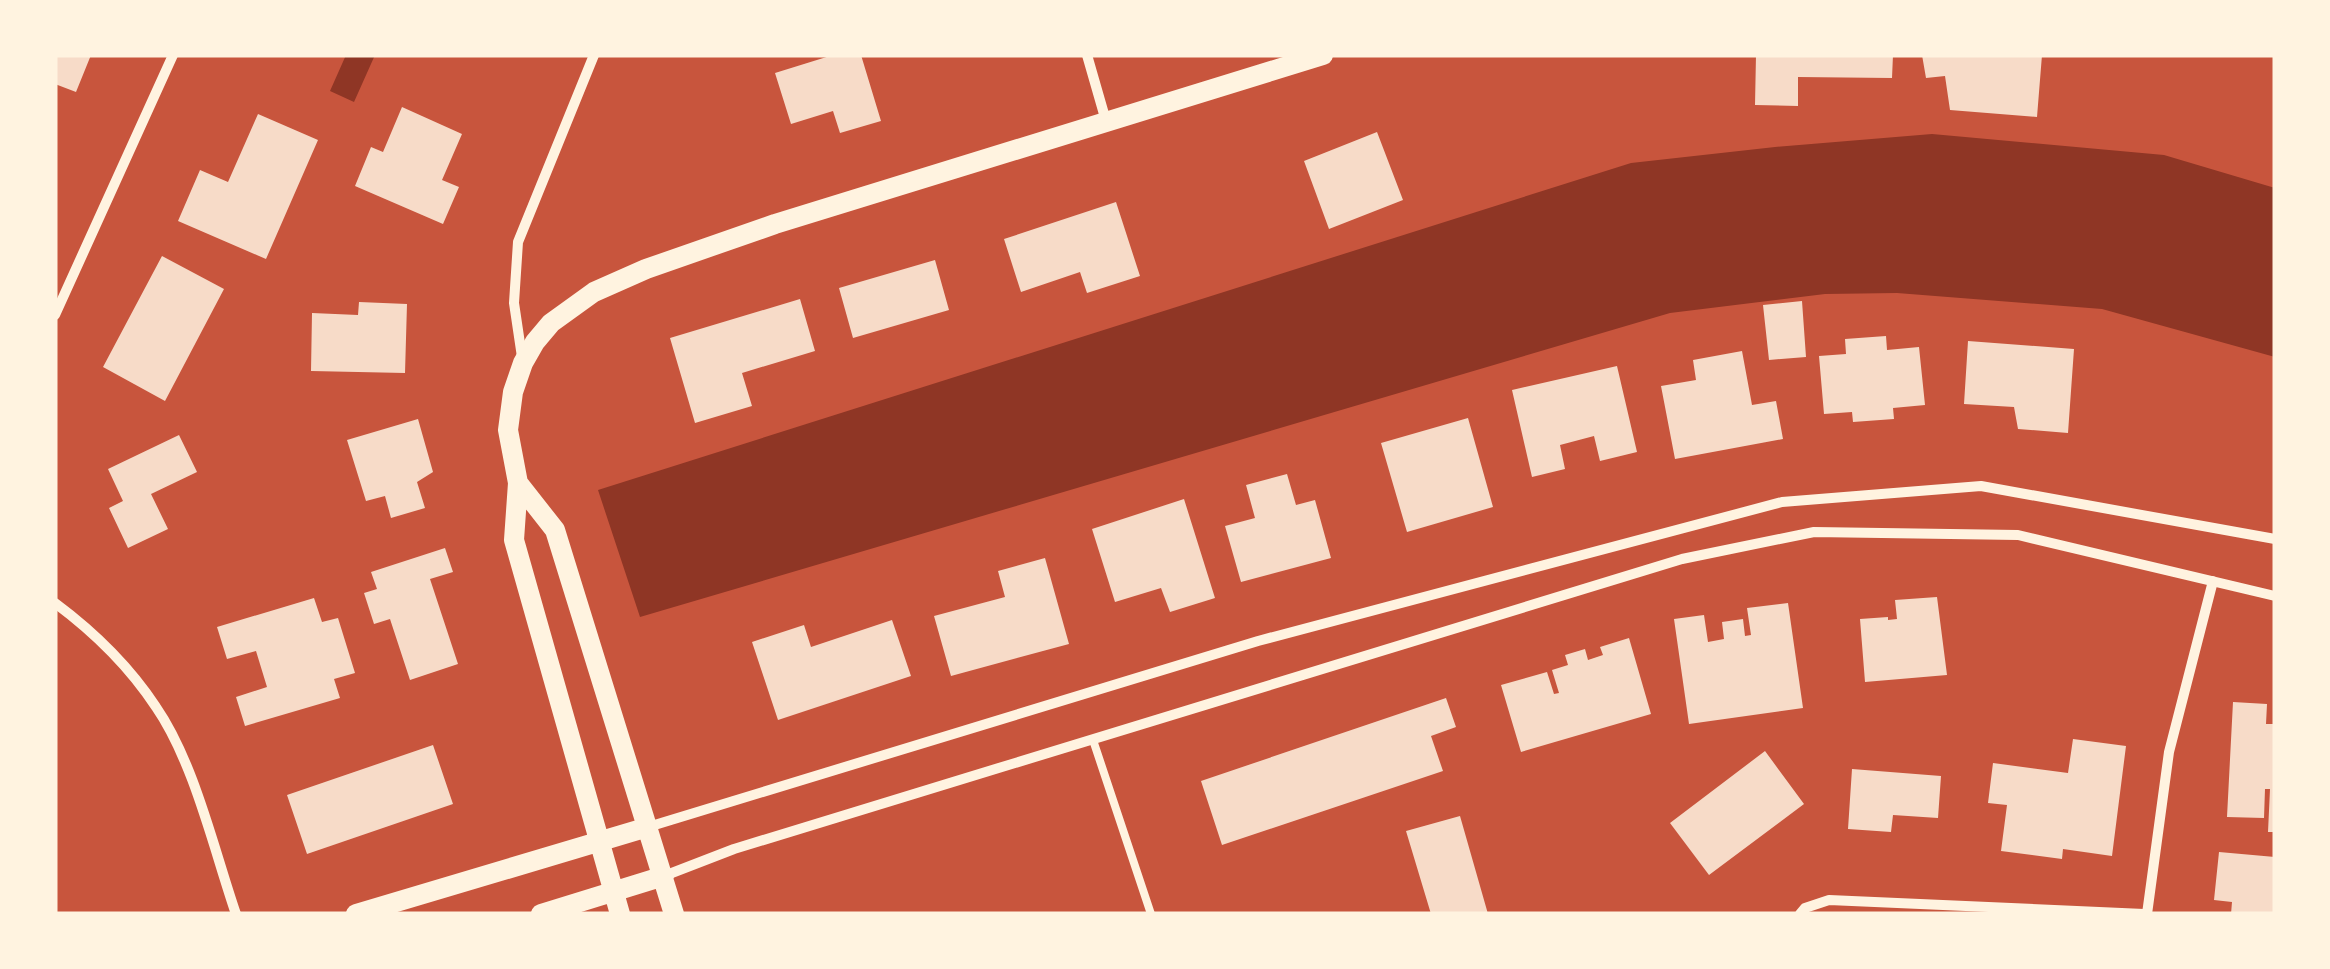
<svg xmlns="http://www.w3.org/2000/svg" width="2330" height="969" font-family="Overpass,sans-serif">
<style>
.water{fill:#8f3625}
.building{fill:#f7dbc8}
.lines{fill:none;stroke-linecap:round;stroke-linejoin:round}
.service{stroke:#fff3e0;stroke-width:8}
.minor{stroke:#fff3e0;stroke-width:10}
.secondary{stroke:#fff3e0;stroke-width:20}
</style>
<rect width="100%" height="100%" fill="#c8553d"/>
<path class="water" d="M346 55H375L354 102 330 91Z
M1932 134 2164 155 2275 188V357L2102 309 1897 293 1825 294 1670 313 640 617 598 490 1631 163 1775 147Z"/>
<path class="building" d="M55 55H91L76 92 55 84Z
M833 55H861L881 121 840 133 833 111 791 124 775 73Z
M1756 55H1893L1892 78 1798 77V106L1755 105Z
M1922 55H2042L2037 117 1950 110 1945 76 1926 78Z
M402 107 462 134 442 180 459 187 443 224 355 186 371 147 383 152Z
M258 114 318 140 266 259 178 221 200 170 228 182Z
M1377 132 1403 200 1329 229 1304 161Z
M1116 202 1140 276 1087 293 1080 272 1021 292 1004 239Z
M162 256 224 289 165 401 103 367Z
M935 260 949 310 853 338 839 288Z
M800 299 815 351 742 373 752 406 695 423 670 338Z
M1802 301 1806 357 1769 360 1763 305Z
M359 302 407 304 405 373 311 371 312 313 358 315Z
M1886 336 1887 350 1919 347 1925 405 1893 408 1894 419 1853 422 1852 412 1824 414 1819 356 1846 354 1845 339Z
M1968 341 2074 349 2068 433 2018 429 2014 407 1964 404Z
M1742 351 1752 405 1776 401 1783 439 1675 459 1661 386 1696 380 1693 360Z
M1617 366 1637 452 1600 461 1594 436 1560 445 1565 469 1532 477 1512 390Z
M1468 418 1493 507 1407 532 1381 443Z
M418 419 433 472 417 482 425 508 391 518 385 496 366 501 347 440Z
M179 435 197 472 151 494 168 529 128 548 109 508 123 501 108 469Z
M1287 474 1296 505 1315 500 1331 558 1241 582 1225 526 1255 518 1246 485Z
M1184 499 1215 598 1170 612 1161 588 1115 602 1092 529Z
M445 548 453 572 430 579 458 664 410 680 390 619 374 624 364 593 377 589 371 572Z
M1045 558 1069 644 951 676 934 616 1005 597 998 571Z
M1937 597 1947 675 1865 682 1860 619 1888 617V620L1897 619 1895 600Z
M314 598 322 622 338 618 355 673 334 679 340 698 245 726 236 697 267 687 256 651 227 659 217 627Z
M1788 603 1803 708 1689 724 1674 619 1704 615 1708 642 1724 639 1722 622 1743 619 1745 636 1751 635 1747 608Z
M892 620 911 676 778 720 752 642 804 625 811 647Z
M1629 638 1651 714 1521 752 1501 685 1547 672 1554 694 1559 693 1552 670 1568 665 1565 655 1585 649 1588 660 1603 655 1600 647Z
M1446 698 1456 727 1431 736 1443 771 1222 845 1201 781Z
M2233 702 2267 704 2266 724H2275V832H2268L2270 789H2265L2264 818 2227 817Z
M2073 739 2126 746 2112 856 2063 849 2062 859 2001 851 2007 805 1988 803 1993 763 2068 773Z
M433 745 453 804 307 854 287 795Z
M1765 751 1804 804 1709 875 1670 823Z
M1852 769 1941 776 1938 818 1893 815 1891 832 1848 829Z
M1460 816 1488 914H1431L1406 831Z
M2219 852 2275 857V914H2231L2232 902 2214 900Z"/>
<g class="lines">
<path class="service" d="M1093 740 1151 914"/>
<path class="minor" d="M1087 55 1106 121
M55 315 173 55
M522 357 514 303 518 242 594 55
M55 603C94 632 129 666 156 707 194 762 214 850 236 914
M648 827 1258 641 1782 502 1981 486 2275 539
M664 876 734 849 1682 559 1814 532 2018 535 2275 596
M1800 914 1805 908 1829 900 2144 914
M2147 914 2169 752 2213 581"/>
<path class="secondary" d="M518 483 555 530 674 914
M356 914 648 827
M541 914 664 876
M620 914 514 540 518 483 508 430 513 392 523 363 535 342 551 323 594 292 646 269 775 224 1323 55"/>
</g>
<rect width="2330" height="969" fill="none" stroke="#fff3e0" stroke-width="115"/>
</svg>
